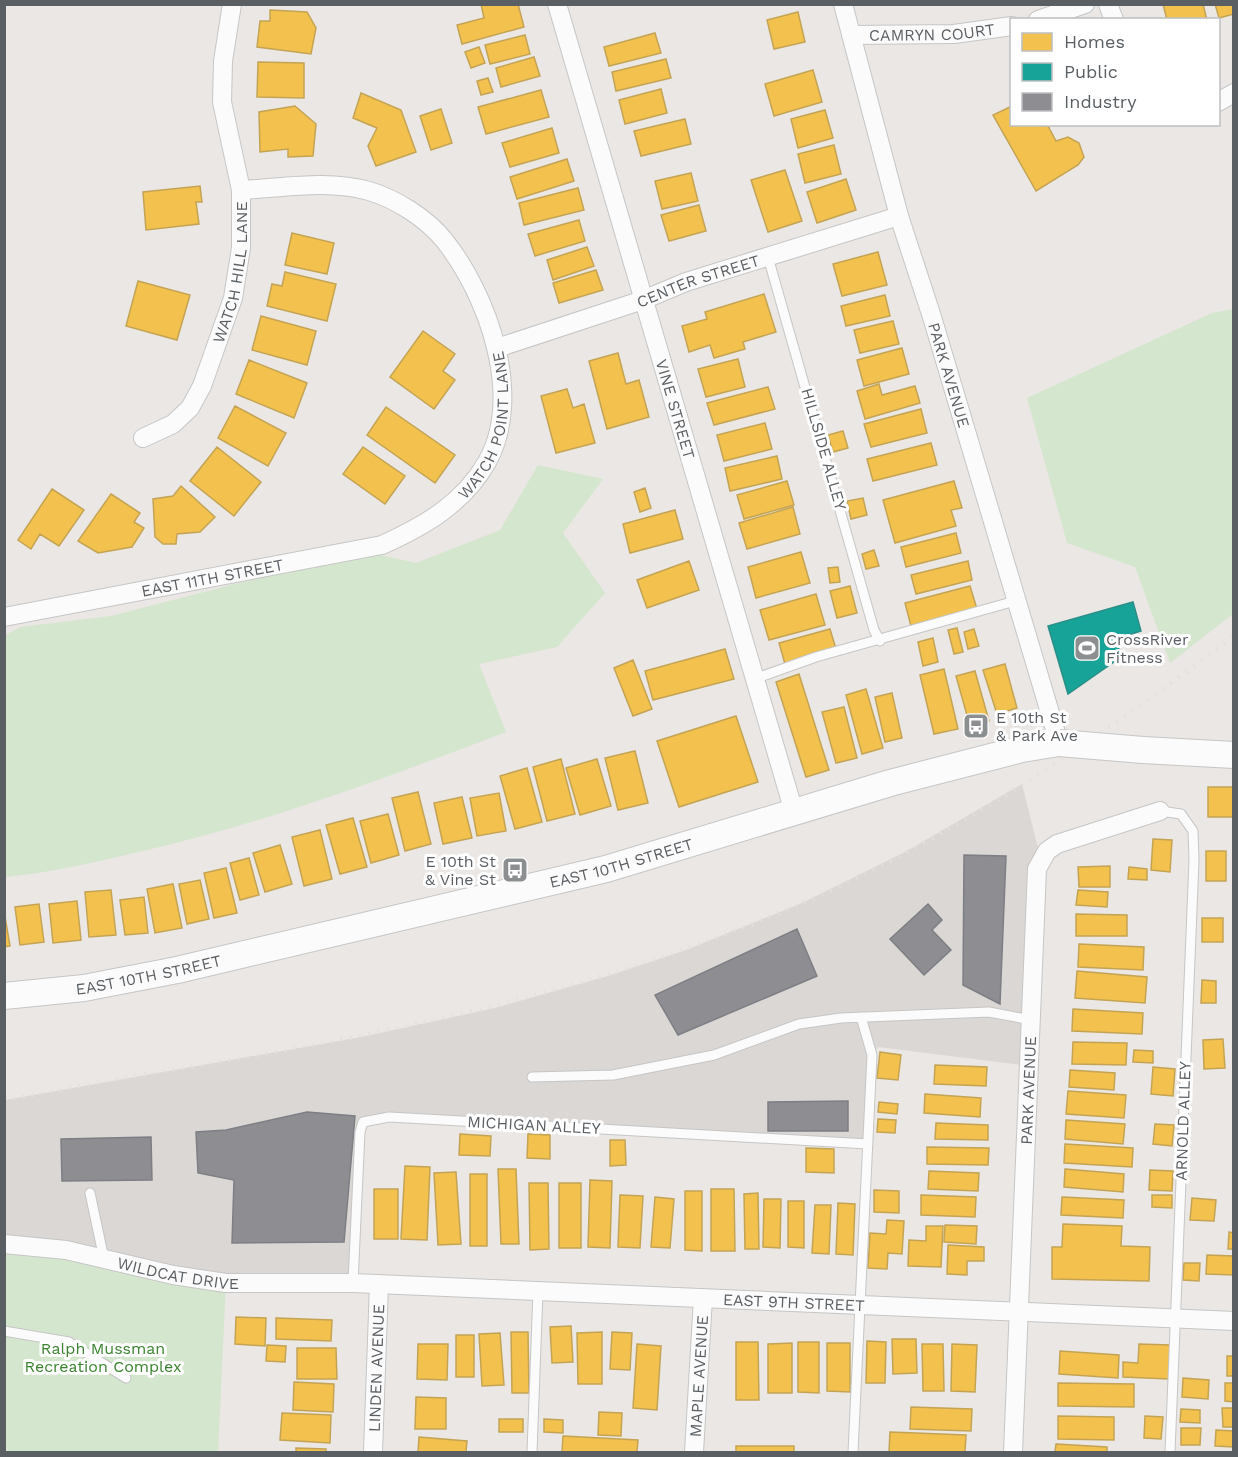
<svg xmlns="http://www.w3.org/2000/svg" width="1238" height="1457" font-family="'Work Sans',sans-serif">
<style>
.industrial{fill:#dad7d4}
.green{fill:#d5e6ce}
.homes{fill:#f2c14e;stroke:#c4a454;stroke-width:1.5}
.public{fill:#17a398;stroke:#2b8f88;stroke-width:1.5}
.industry{fill:#8d8d92;stroke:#7e7f84;stroke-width:1.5}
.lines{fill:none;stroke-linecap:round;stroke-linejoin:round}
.lane-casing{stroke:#c6c6c6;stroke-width:11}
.street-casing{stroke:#c6c6c6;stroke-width:20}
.secondary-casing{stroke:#c6c6c6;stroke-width:28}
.lane{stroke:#fcfbfb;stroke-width:9}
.street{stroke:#fcfbfb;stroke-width:18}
.secondary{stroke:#fcfbfb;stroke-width:26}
.rail{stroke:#e2e1e1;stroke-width:4.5;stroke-dasharray:1.5 8;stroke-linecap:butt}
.secondary-bridge-casing{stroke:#c6c6c6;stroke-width:28;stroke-linecap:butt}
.secondary-bridge{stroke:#fcfbfb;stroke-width:26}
.labels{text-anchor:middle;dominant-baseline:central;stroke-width:6;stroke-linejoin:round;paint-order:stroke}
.street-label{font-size:16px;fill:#5a5f63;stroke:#fff}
.poi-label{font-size:16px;fill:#5a5f63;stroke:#fff;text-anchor:start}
.park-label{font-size:16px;fill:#3c8331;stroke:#fff}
</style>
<rect width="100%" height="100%" fill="#eae7e4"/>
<path class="industrial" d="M1022 784 1041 860 1029 1066 878 1047 872 1055 868 1144 389 1117 363 1122 353 1283H226L5 1244V1100L361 1037 495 1008 611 975 686 950 802 903 907 851Z"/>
<path class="green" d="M1233 309V614L1170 663 1135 567 1067 543 1027 398 1212 313Z
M538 465 603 479 563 533 605 593 557 647 479 664 506 732C383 779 263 824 134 853 91 863 49 873 5 877L4 636 20 627 111 616 363 551 416 563 500 530Z
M4 1244 226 1283 218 1452H5Z"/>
<path class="homes" d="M481 4H518L524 27 462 44 457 25 484 18Z
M1163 4H1203L1207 20H1167Z
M1215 4H1234V14L1219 18Z
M270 10 307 12 316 28 311 54 257 47 260 21H270Z
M798 12 805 42 774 49 767 20Z
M655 33 661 53 609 66 604 47Z
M525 35 530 54 490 64 485 45Z
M479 47 485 63 471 68 465 52Z
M534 57 540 76 501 87 496 68Z
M666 59 671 78 616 91 612 72Z
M258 62 304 63V98L257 97Z
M813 70 822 102 774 116 765 84Z
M488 78 493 92 481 95 477 81Z
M661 89 667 113 625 124 619 100Z
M541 90 549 117 486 134 478 107Z
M361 93 401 110 416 152 376 166 368 146 377 128 353 118Z
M295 106 316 124 313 156 288 157V149L260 152 259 112Z
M1012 106V124H1047L1056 141 1068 137 1079 143 1084 157 1078 165 1036 191 993 115Z
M441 109 452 143 431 150 420 116Z
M825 110 833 138 798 148 791 119Z
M685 119 691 144 641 156 634 131Z
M552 128 559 153 510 167 502 143Z
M834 145 841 174 805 183 798 154Z
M567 159 574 181 517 199 510 177Z
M785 170 802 221 768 232 751 180Z
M691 173 698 201 662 209 655 181Z
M846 179 856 210 817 223 807 192Z
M200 186 202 202H196L199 224 146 230 143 192Z
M578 188 584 210 524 225 519 203Z
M699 205 706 231 669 241 661 215Z
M579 220 585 241 535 256 528 234Z
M292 233 334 243 327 274 285 265Z
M587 247 594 266 553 280 547 260Z
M878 252 887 285 842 296 833 264Z
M596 270 603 290 559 303 553 283Z
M285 272 336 284 327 321 267 306 272 284 282 286Z
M138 281 190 295 177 340 126 326Z
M764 294 776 332 743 342 745 349 714 358 710 345 689 352 682 326 707 319 705 312Z
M885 295 890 316 846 326 841 306Z
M261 316 316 331 307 365 252 350Z
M893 321 899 344 860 353 854 330Z
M423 331 455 354 443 371 455 380 434 409 390 377Z
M902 348 909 374 864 386 857 360Z
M618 353 626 384 639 380 649 417 607 429 589 361Z
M738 359 745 387 706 397 698 369Z
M249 360 307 383 294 418 236 394Z
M879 384 882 395 915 386 920 403 865 419 857 391Z
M768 387 775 409 714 425 707 403Z
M567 389 573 408 584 404 595 443 556 453 541 396Z
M235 406 286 433 268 466 218 438Z
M386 407 455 455 435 483 367 435Z
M921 409 927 433 871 447 864 424Z
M765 423 772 449 724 461 717 435Z
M843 431 848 448 833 452 828 435Z
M931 443 937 465 873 481 867 459Z
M217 447 261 482 234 516 190 481Z
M363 447 405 476 385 504 343 474Z
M777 456 782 479 730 491 725 468Z
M787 481 794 505 744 519 737 495Z
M954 481 962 508 951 510 956 526 895 543 883 500Z
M181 486 215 517 200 532 177 534 176 544H163L155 537 153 499 173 496Z
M645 488 651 508 640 512 634 492Z
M52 489 84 510 59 546 40 534 31 549 18 540Z
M111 494 140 513 134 522 144 528 132 547 98 553 78 541Z
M863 498 867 515 851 519 847 501Z
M793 507 800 534 747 549 739 523Z
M675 510 683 539 630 553 623 524Z
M956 533 961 553 906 567 901 547Z
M874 550 879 566 866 569 862 554Z
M801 552 810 583 756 598 748 567Z
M689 561 699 590 647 608 637 580Z
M968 561 972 580 916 594 911 575Z
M838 567 840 582 830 583 828 568Z
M850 586 857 613 837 618 830 591Z
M970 586 977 609 911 626 905 603Z
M816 594 825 625 769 640 760 610Z
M957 628 963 652 954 654 948 630Z
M830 629 836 649 785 664 779 643Z
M974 629 979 646 968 649 964 632Z
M933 638 938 662 923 666 918 642Z
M725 649 734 679 653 700 645 671Z
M633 660 652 709 633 716 614 668Z
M1005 664 1017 708 997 714 983 670Z
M944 669 958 729 934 734 920 675Z
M975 671 989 721 970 726 956 676Z
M799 674 829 770 806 777 776 682Z
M866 689 883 748 862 754 846 695Z
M892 693 902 738 885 742 875 697Z
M844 707 857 758 836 763 822 712Z
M736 716 758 782 679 807 657 741Z
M635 751 648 803 618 810 605 758Z
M561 759 575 814 547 821 533 767Z
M597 759 611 806 580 815 566 768Z
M527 768 542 822 515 829 500 776Z
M1208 787H1234V817H1208Z
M418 792 431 844 405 851 392 798Z
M499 793 506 831 477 836 470 798Z
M462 797 472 838 443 844 434 803Z
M388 814 399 855 371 863 360 821Z
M353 818 367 867 340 874 326 825Z
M320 830 332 879 304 886 292 837Z
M1153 839 1172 840 1170 872 1151 870Z
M280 845 292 884 265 892 253 853Z
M1206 851H1226V881H1206Z
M249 858 259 895 240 900 230 863Z
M1110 866V887H1079L1078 867Z
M1129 867 1147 869V880L1128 879Z
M226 868 237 913 214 918 204 873Z
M200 880 209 919 187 924 179 884Z
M173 884 182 928 155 933 147 889Z
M111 890 116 935 89 937 85 892Z
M1078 890 1108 892 1107 907 1076 905Z
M144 897 148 933 125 935 120 900Z
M77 901 81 940 53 943 49 904Z
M39 904 44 942 20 945 15 907Z
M4 911 10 946 4 947Z
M1076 914 1127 915V936H1076Z
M1202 918H1223V942H1202Z
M1079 944 1144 947 1143 970 1078 967Z
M1077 971 1147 977 1145 1003 1075 998Z
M1202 980 1216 981V1003H1201Z
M1073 1009 1143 1013 1142 1034 1072 1031Z
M1223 1039 1225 1068 1204 1069 1203 1040Z
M1073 1042 1127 1043 1126 1065 1072 1064Z
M1134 1050 1153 1051V1063L1133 1062Z
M880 1052 901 1055 898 1080 877 1078Z
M935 1065 987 1067 986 1086 934 1084Z
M1153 1067 1175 1069 1173 1096 1151 1094Z
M1070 1070 1115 1073 1114 1090 1069 1087Z
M1068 1091 1126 1095 1124 1118 1066 1114Z
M925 1094 981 1098 980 1117 924 1113Z
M879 1102 898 1104 897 1114 878 1112Z
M878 1119 896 1120 895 1133 877 1132Z
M1066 1120 1125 1124 1123 1144 1065 1139Z
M936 1123 988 1125V1140L935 1139Z
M1155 1124 1174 1125 1172 1146 1153 1144Z
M460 1134 491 1136 490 1156 459 1155Z
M528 1134 550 1135V1159L527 1158Z
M610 1140H625L626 1165 610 1166Z
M1065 1144 1133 1148 1132 1167 1064 1163Z
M927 1147 989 1148 988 1165 927 1164Z
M806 1148 834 1149V1173L806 1172Z
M405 1166 430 1167 427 1240 401 1239Z
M498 1169H516L519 1244H501Z
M1065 1169 1124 1174 1123 1192 1064 1187Z
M1150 1170 1173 1171 1172 1191 1149 1190Z
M929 1171 979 1173 978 1191 928 1189Z
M456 1172 461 1244 438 1245 434 1173Z
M470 1174H487V1246H470Z
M590 1180 612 1181 610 1248 588 1247Z
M529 1183H548L549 1249 530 1250Z
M559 1183H581V1248H559Z
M374 1189H398V1239H374Z
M711 1189H734L735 1251H711Z
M874 1190 899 1191V1213L874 1212Z
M685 1191H702V1251L685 1250Z
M758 1193 759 1249H745L744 1194Z
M620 1195 643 1196 640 1248 618 1247Z
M921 1195 976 1197 975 1217 921 1215Z
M1152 1195H1172V1208L1152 1207Z
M655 1197 674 1199 670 1248 651 1247Z
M1062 1197 1124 1200 1123 1218 1061 1215Z
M1192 1198 1216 1200 1214 1221 1190 1220Z
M764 1199H781L780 1248 763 1247Z
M788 1201H804V1248L788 1247Z
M838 1203 855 1204 853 1255 836 1254Z
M815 1205H831L829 1254 812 1253Z
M887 1220 904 1221 902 1254 888 1253 887 1269 868 1268 870 1233 886 1234Z
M1063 1224 1122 1226 1121 1246 1150 1247 1149 1281 1052 1279V1247H1062Z
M945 1225 977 1226 976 1244 944 1242Z
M926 1226H943L941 1267 908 1266 909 1240 926 1241Z
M1229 1232 1234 1233V1249H1228Z
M948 1245 984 1247V1261H967V1275L947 1274Z
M1207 1255 1234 1256V1275L1206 1274Z
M1184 1263H1200L1199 1281 1183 1280Z
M236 1317 266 1318 265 1346 235 1344Z
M276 1318 332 1320 331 1341 276 1339Z
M571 1326 573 1362 552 1363 550 1327Z
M511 1332H528L529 1393H512Z
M602 1332V1384H578L577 1333Z
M612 1332 632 1333 630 1370 610 1369Z
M500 1333 504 1385 482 1386 479 1334Z
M456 1335H474V1377H456Z
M892 1339H916L917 1373 893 1374Z
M867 1341 886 1342 885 1383H866Z
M736 1342H758L759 1400H736Z
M798 1342H819V1393L798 1392Z
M792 1343V1393H768V1344Z
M827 1343H850V1392L827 1391Z
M418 1344H448L447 1380 417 1379Z
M637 1344 661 1346 657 1410 633 1408Z
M922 1344H943L944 1391H923Z
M952 1344 977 1345 975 1392 951 1391Z
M1139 1344 1170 1345 1169 1379 1123 1377V1362L1138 1363Z
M267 1345 286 1346 285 1362 266 1361Z
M297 1348H336L337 1379H297Z
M1060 1351 1119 1355 1118 1378 1059 1374Z
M1227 1356H1234V1376H1227Z
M1183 1378 1209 1380 1208 1399 1182 1397Z
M294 1382 334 1384 333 1412 293 1410Z
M1058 1383 1134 1384V1407L1058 1406Z
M1225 1383H1234V1402L1225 1401Z
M416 1397 446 1398V1429H415Z
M911 1407 972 1409 971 1431 910 1429Z
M1222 1408H1234V1427H1223Z
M1181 1409 1200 1410V1423L1180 1422Z
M599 1412 622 1413 621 1436 598 1435Z
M282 1413 331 1415 330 1443 280 1440Z
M1058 1416 1114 1417V1440L1058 1439Z
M1145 1416 1163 1417 1161 1439 1144 1438Z
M499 1419H523V1432H499Z
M544 1419 563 1420V1433L544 1432Z
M1181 1428H1201L1200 1445H1181Z
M1216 1430 1234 1431V1447L1215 1446Z
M890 1432 966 1435 965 1452H889Z
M563 1436 638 1440 637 1452H562Z
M419 1437 467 1441 466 1452H418Z
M1056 1444 1107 1447V1452H1055Z
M736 1446H794V1452H736Z
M296 1448 326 1449V1452H296Z"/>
<path class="public" d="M1133 602 1141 631 1116 639 1121 657 1068 694 1048 626Z"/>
<path class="industry" d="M964 855 1006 856 1000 1004 963 985Z
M928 904 942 920 932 930 951 950 924 975 890 939Z
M797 929 817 976 678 1035 655 995Z
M848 1101V1131H768V1102Z
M307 1112 355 1116 344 1242 232 1243 234 1180 198 1173 196 1132 226 1130Z
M151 1137 152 1180 62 1181 61 1139Z"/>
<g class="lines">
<g class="lane-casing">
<path id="lane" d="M768 257 874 630 880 641
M754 679 816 657 1015 601
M1160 811 1181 814 1193 831 1194 860 1170 1452
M532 1077 613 1075 714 1055 799 1024 841 1018 989 1012 1031 1020
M90 1193 104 1259
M353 1283 360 1132 363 1122 389 1117 868 1144
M4 1331 69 1342 126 1378
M532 1452 538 1291
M853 1452 872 1055 861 1017"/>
</g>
<g class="street-casing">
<g id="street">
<path id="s1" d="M557 4 794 812"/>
<path id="s2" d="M843 4 899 216 932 317 1059 743"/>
<path d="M1108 4 1114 20"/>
<path d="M1038 20 1085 4"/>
<path id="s3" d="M851 35 954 34 1012 26"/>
<path d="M1218 102 1234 93"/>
<path id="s4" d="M497 348 643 300 686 282 899 216"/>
<path id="s5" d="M143 438 173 424 190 408 202 386 233 298 241 248V190L222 102 223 61 232 4"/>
<path id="s6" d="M4 617 382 545C424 526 463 504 487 462 524 396 488 295 444 240 426 218 396 199 369 191 329 179 282 188 241 190"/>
<path id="s7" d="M4 1244 66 1250 173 1275 226 1283H353L1234 1321"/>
<path id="s8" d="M373 1452 379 1284"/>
<path id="s9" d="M694 1452 703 1298"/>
<path id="s10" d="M1013 1452 1037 869 1047 851 1057 844 1160 811"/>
</g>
</g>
<g class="secondary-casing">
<g id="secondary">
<path d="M1143 750 1234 755"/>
<path id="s11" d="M4 996 84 988 177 970 606 869 890 783 1022 749 1059 743"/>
</g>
</g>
<use href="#lane" class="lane"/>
<use href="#street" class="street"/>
<use href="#secondary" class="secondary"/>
<path class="rail" d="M4 1100C46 1093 88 1084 130 1077 364 1038 582 999 802 903 957 835 1100 738 1234 636"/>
<g class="secondary-bridge-casing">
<path id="secondary-bridge" d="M1059 743 1143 750"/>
</g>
<use href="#secondary-bridge" class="secondary-bridge"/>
</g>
<defs>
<g id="stadium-square" transform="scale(1.35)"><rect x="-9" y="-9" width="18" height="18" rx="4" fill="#8c8f90" stroke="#fff"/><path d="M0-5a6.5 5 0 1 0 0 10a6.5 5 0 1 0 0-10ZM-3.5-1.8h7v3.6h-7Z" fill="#fff"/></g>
<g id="bus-square" transform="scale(1.35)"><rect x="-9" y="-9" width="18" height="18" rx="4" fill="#8c8f90" stroke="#fff"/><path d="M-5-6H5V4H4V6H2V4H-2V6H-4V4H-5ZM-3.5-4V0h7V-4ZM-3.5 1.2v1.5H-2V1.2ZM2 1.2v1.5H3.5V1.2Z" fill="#fff"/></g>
</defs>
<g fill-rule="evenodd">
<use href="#stadium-square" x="1087" y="648"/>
<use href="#bus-square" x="976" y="726"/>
<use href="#bus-square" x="515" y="870"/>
</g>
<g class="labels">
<g class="street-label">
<text stroke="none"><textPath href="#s3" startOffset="81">CAMRYN COURT</textPath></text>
<text stroke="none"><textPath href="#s5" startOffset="200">WATCH HILL LANE</textPath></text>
<text stroke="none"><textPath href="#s4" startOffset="212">CENTER STREET</textPath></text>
<text stroke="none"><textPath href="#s2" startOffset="386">PARK AVENUE</textPath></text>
<text stroke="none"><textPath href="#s1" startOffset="422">VINE STREET</textPath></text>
<text stroke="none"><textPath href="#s6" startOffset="556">WATCH POINT LANE</textPath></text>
<text transform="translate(824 449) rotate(74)">HILLSIDE ALLEY</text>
<text stroke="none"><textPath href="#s6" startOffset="212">EAST 11TH STREET</textPath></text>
<text stroke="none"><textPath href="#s11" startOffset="632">EAST 10TH STREET</textPath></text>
<text stroke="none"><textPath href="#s11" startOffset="146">EAST 10TH STREET</textPath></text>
<text stroke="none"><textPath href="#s10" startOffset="362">PARK AVENUE</textPath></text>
<text transform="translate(1183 1121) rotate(-88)">ARNOLD ALLEY</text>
<text transform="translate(534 1125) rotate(3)">MICHIGAN ALLEY</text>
<text stroke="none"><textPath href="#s7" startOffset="177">WILDCAT DRIVE</textPath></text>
<text stroke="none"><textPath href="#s7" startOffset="794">EAST 9TH STREET</textPath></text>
<text stroke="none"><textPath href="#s8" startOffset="84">LINDEN AVENUE</textPath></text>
<text stroke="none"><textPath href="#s9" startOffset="76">MAPLE AVENUE</textPath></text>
</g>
<g class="poi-label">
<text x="1106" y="639">CrossRiver<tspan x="1106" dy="18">Fitness</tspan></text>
<text x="996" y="717">E 10th St<tspan x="996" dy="18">&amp; Park Ave</tspan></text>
<text x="496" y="861" text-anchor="end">E 10th St<tspan x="496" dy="18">&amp; Vine St</tspan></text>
</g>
<g class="park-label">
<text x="103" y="1348">Ralph Mussman<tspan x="103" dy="18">Recreation Complex</tspan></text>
</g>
</g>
<rect width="1238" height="1457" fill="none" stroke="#5a5f63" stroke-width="12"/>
<rect x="1010" y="18" width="210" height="108" fill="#ffffff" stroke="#bdbfc1" stroke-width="1.5"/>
<rect x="1022" y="33" width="30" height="18" fill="#f2c14e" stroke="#bdbfc1" stroke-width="1.5"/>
<text x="1064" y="48" font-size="18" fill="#5a5f63">Homes</text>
<rect x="1022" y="63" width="30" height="18" fill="#17a398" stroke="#bdbfc1" stroke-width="1.5"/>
<text x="1064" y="78" font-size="18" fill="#5a5f63">Public</text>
<rect x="1022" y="93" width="30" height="18" fill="#8d8d92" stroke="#bdbfc1" stroke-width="1.5"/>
<text x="1064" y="108" font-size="18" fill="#5a5f63">Industry</text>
</svg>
